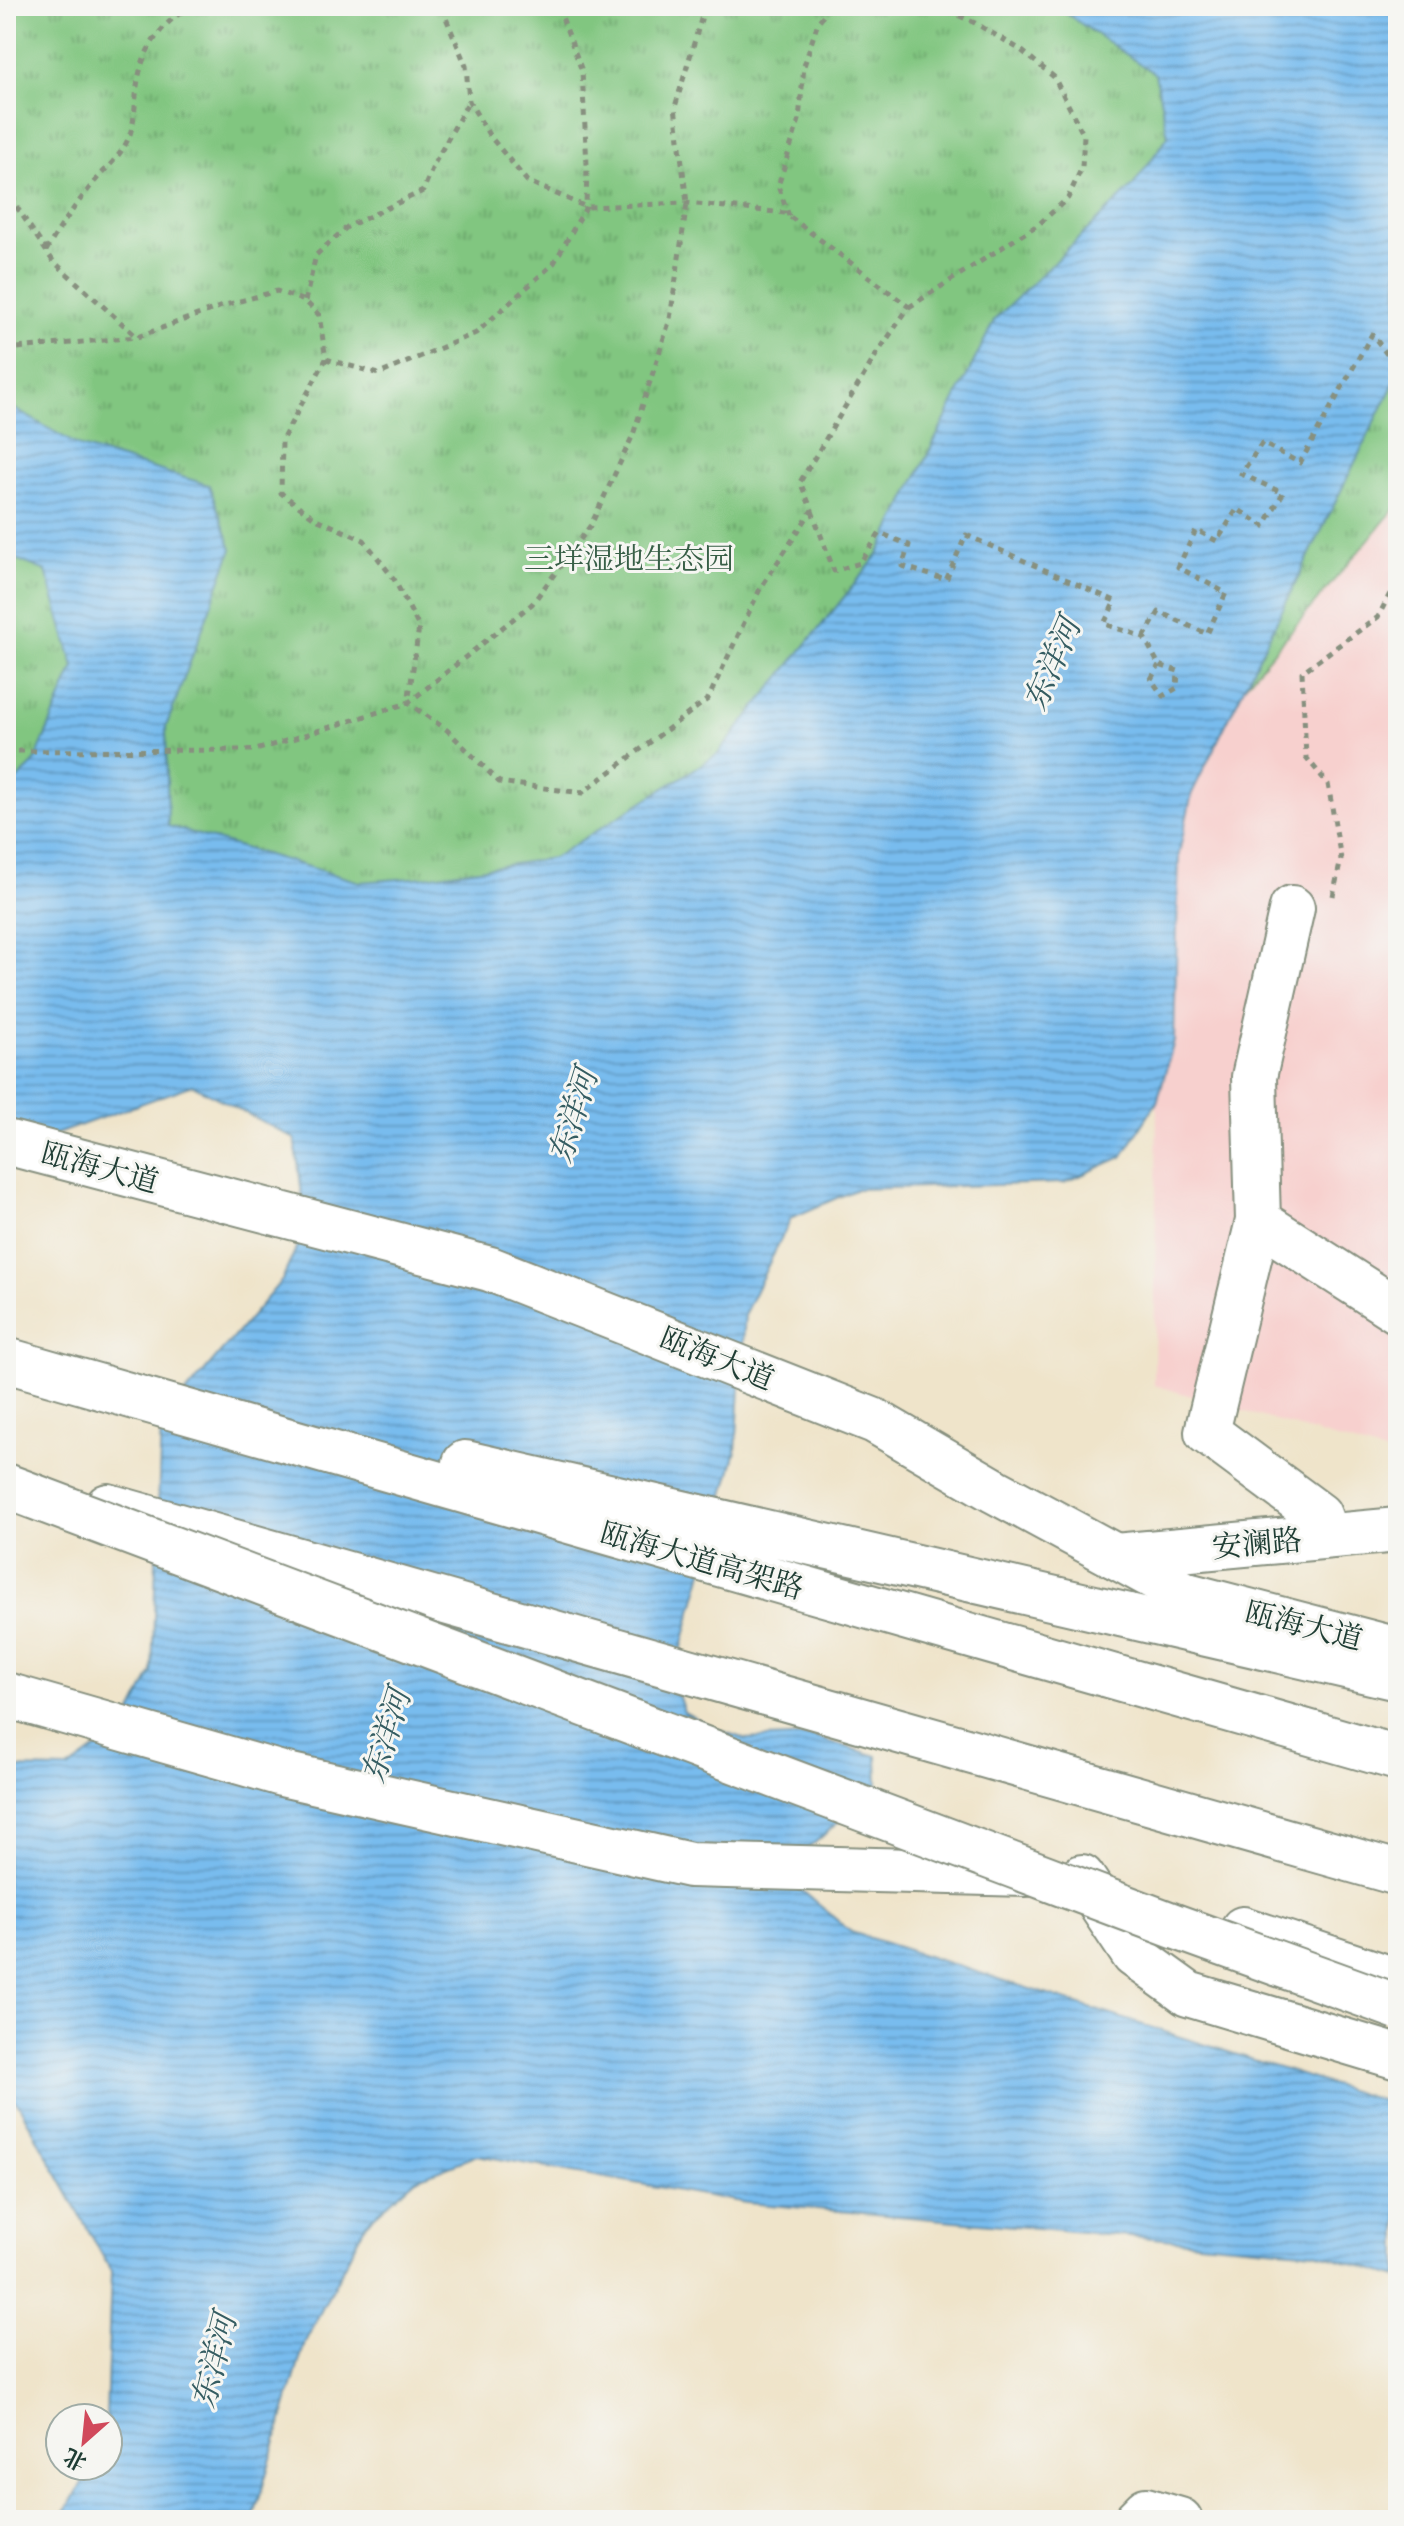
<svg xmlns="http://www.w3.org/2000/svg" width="1404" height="2526" font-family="'EB Garamond','Noto Serif SC',serif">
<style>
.built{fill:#f7d0ce}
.park{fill:url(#park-tufts);stroke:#50825a;stroke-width:2}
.water{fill:url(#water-rules);stroke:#4c7c91;stroke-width:2}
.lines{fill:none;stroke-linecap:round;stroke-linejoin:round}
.minor-casing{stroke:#87907f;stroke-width:48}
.major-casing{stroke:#87907f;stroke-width:48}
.highway-casing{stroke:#87907f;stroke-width:48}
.path{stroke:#87907f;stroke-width:5;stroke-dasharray:6 6;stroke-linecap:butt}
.minor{stroke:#fff;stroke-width:44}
.major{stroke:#fff;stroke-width:44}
.highway{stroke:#fff;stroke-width:44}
.highway-bridge-casing{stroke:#87907f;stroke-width:48;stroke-linecap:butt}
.highway-bridge{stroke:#fff;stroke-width:44}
.labels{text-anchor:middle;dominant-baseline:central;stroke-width:6;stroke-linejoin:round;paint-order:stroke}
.park-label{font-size:30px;fill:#385f47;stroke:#f6f6f2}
.street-label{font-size:30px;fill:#1f3d34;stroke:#f6f6f2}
.water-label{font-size:32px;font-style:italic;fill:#355d62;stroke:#f6f6f2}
</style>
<defs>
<pattern id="park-tufts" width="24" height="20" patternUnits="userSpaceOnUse" patternTransform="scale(2)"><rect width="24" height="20" fill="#81c680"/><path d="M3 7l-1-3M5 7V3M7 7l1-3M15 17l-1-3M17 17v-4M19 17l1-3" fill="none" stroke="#69a26a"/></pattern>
<pattern id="water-rules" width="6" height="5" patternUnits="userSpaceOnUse" patternTransform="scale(2)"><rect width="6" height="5" fill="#78bcee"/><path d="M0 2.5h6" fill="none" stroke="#629ac2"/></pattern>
</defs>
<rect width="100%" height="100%" fill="#f6f6f2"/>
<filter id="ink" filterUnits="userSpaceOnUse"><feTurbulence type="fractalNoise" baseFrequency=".0125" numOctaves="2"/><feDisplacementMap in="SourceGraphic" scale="16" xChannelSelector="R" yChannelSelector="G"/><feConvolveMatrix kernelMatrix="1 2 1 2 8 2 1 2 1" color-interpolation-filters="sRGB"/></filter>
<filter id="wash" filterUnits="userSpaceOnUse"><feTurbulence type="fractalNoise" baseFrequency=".006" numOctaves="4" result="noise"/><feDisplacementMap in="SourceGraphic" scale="32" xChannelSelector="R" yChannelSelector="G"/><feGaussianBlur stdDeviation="1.8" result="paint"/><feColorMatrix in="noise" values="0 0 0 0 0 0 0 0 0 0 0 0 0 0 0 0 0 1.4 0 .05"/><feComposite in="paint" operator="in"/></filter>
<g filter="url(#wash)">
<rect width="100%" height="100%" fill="#efe4ca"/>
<path class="built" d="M1398 375V1457L1154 1385 1157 1102 1174 1041 1179 853 1192 793Z"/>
<path class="park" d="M6 6H1398V505L825 1180 6 962Z"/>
<path class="water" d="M1055 6H1398V375L1192 793 1179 853 1174 1041 1157 1102 1122 1157 1064 1183 857 1189 791 1218 745 1313 736 1451 673 1680 684 1712 713 1728 745 1739 810 1736 877 1756 878 1787 801 1855 799 1888 851 1932 1398 2106V2277L1315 2252 747 2203 477 2155 416 2179 366 2223 305 2342 253 2520H59L74 2498 91 2466H108V2418H106L111 2271 20 2107 6 2089V1768L68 1769 123 1730 152 1672 161 1423 282 1280 306 1226 295 1139 193 1085 6 1152V790L34 763 74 667 46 571 6 555V404L81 447 209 485 232 549 166 727 168 826 360 882 425 877 553 858 718 754 878 555 995 319 1132 187 1168 136 1155 74Z"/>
</g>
<g filter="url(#ink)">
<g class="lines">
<g class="minor-casing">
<path id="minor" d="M1292 908 1254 1077 1258 1221 1207 1432 1319 1515 1327 1536
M1258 1221 1398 1311
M1115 1556 1398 1530
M1136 2520 1146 2510 1180 2520"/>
</g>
<g class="major-casing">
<path id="major" d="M6 1142 490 1269 875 1421 995 1491 1187 1595 1398 1650
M6 1695 282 1774 690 1865 1026 1874
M1082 1877 1134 1955 1188 1994 1398 2057
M1243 1929 1398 1981"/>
</g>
<g class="highway-casing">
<path id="highway" d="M6 1360 1398 1758
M465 1463 1398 1678
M108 1506 1398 1873"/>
</g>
<path class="path" d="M6 25 18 6
M6 172 16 206 53 261 137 337
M789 216 778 186 799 120 804 66 818 22 831 6
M46 251C60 226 77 203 95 181 108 166 121 156 129 137 137 116 134 93 140 71 147 43 166 20 191 6
M305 301 316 255 347 227 423 191 434 164 469 101
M909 307 1039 224 1068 198 1082 167 1084 136 1054 77 1021 50 975 23 938 6
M6 349 137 337 222 306 277 291 305 301 319 315 326 359 282 440 281 493 316 519 364 540 394 579 419 627 408 703 447 730 499 782 582 793 708 699 760 589 812 510 800 482 876 355 909 307 785 213 687 203 586 207 527 181 489 135 469 101 466 66 441 6
M326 359 379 374 476 333 554 263 586 207 587 165 582 71 558 6
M812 511 834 571 860 563 880 533 909 545 902 566 946 580 966 535 1115 601 1104 624 1144 637 1159 665 1178 671 1177 688 1163 696 1151 679 1159 665
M1144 637 1159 612 1207 634 1226 593 1178 567 1196 530 1217 541 1237 509 1264 526 1283 493 1241 474 1262 443 1300 463 1372 334 1389 357 1398 383
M6 751 256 750 408 703 532 604 591 525 633 435 670 319 687 203 675 107 705 6
M1333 896 1341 859 1328 784 1306 757 1302 672 1378 617 1398 578"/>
<use href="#minor" class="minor"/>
<use href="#major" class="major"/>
<use href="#highway" class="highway"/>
<g class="highway-bridge-casing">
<path id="highway-bridge" d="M6 1486 1174 1926 1398 2007"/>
</g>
<use href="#highway-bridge" class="highway-bridge"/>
</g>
</g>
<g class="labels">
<g class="park-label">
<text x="629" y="558">三垟湿地生态园</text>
</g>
<g class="street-label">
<text transform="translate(100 1167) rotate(15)">瓯海大道</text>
<text transform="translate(717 1358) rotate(22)">瓯海大道</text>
<text transform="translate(1257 1543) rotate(-5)">安澜路</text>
<text transform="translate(702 1560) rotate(16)">瓯海大道高架路</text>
<text transform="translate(1304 1625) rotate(14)">瓯海大道</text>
</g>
<g class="water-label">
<text transform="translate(1052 664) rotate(-67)">东洋河</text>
<text transform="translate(573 1116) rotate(-73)">东洋河</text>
<text transform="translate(386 1736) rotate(-73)">东洋河</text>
<text transform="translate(214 2361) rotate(-76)">东洋河</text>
</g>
</g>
<rect width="1404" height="2526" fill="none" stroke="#f6f6f2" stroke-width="32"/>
<g transform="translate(84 2442) rotate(207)"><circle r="38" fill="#f6f6f2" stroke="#a0aca6" stroke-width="2"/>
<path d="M0-6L14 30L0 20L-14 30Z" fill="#d1495b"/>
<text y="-12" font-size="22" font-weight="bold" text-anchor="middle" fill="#1f3d34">北</text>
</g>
</svg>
